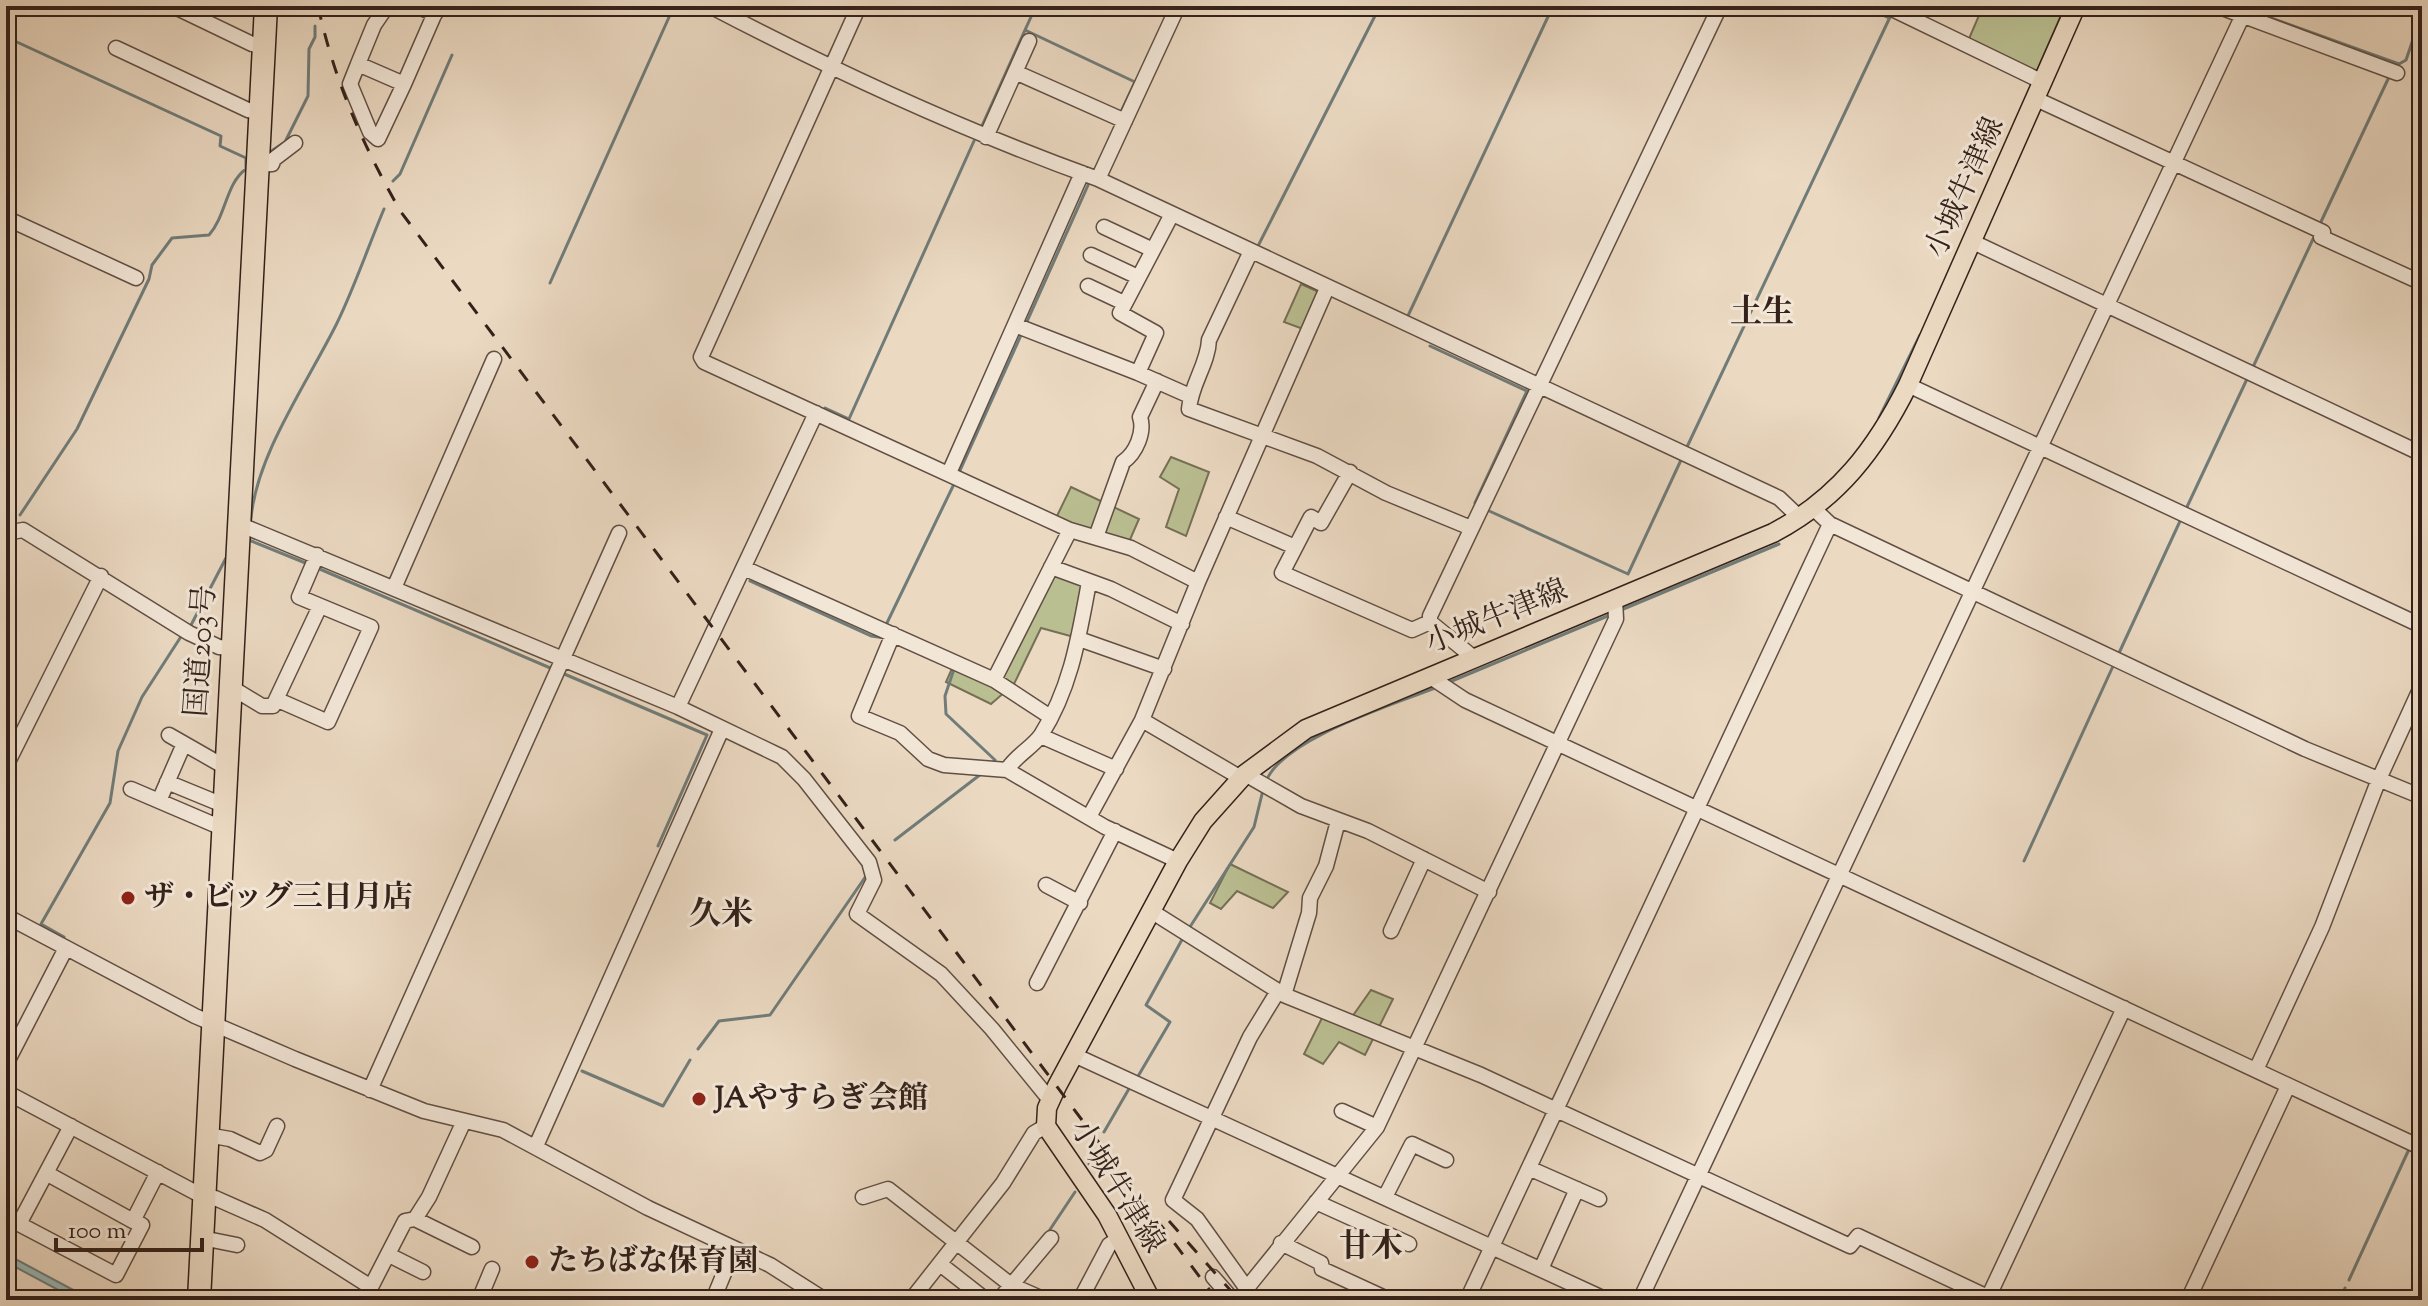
<svg xmlns="http://www.w3.org/2000/svg" width="2428" height="1306" font-family="'Sorts Mill Goudy','Noto Serif JP',serif">
<style>
.green{fill:#babf92;stroke:#767056;stroke-width:2}
.water{fill:#99b9b8;stroke:#707c79;stroke-width:2}
.lines{fill:none;stroke-linecap:round;stroke-linejoin:round}
.stream{stroke:#707c79;stroke-width:3}
.minor-casing{stroke:#614f44;stroke-width:17}
.major-casing{stroke:#33211a;stroke-width:21}
.highway-casing{stroke:#33211a;stroke-width:25}
.minor{stroke:#f2e6d7;stroke-width:14}
.major{stroke:#ebd9c2;stroke-width:18}
.highway{stroke:#ebd9c2;stroke-width:22}
.rail{stroke:#33211a;stroke-width:3;stroke-dasharray:14 14;stroke-linecap:butt}
.poi-dot{fill:#8f2418;stroke:#f2e6d7;stroke-width:3}
.labels{text-anchor:middle;dominant-baseline:central;stroke-width:6;stroke-linejoin:round;paint-order:stroke}
.street-label{font-size:30px;fill:#33211a;stroke:#f2e6d7}
.poi-label{font-size:30px;font-weight:bold;fill:#33211a;stroke:#f2e6d7;text-anchor:start}
.neighbourhood-label{font-size:32px;font-weight:bold;fill:#33211a;stroke:#f2e6d7}
</style>
<rect width="100%" height="100%" fill="#ebd9c2"/>
<filter id="stains"><feTurbulence type="fractalNoise" baseFrequency=".0025" numOctaves="4"/><feColorMatrix values="0 0 0 0 .2 0 0 0 0 .09 0 0 0 0 .02 0 0 0 .5 -.17"/></filter>
<radialGradient id="worn" r=".72"><stop offset=".6" stop-color="#630" stop-opacity="0"/><stop offset="1" stop-color="#630" stop-opacity=".3"/></radialGradient>
<path class="green" d="M1983 6H2065L2036 73 1968 41Z
M1301 284 1319 292 1303 329 1284 322Z
M1171 457 1209 472 1186 536 1166 527 1179 489 1160 477Z
M1071 487 1139 519 1129 542 1056 518Z
M1043 568 1085 584 1074 637 1041 628 1014 684 991 704 946 682 957 657 992 672Z
M1230 864 1288 892 1273 908 1237 891 1221 909 1210 903Z
M1371 990 1393 999 1365 1055 1339 1042 1323 1064 1304 1054 1323 1016 1347 1024Z"/>
<path class="water" d="M6 1254 92 1300H77L6 1262Z"/>
<g class="lines">
<path class="stream" d="M1036 6 1025 30 1135 82 1120 114
M1864 6 1889 18
M2238 6 2399 64 2406 60 2422 13
M330 10 334 6
M6 37 221 136 220 146 246 158V169C226 183 226 216 209 235L172 238 152 265 149 279 77 429 20 515
M981 128 1025 30
M267 154 285 142 308 96 309 49 315 37V26
M393 181 400 174 452 55
M2319 226 2389 77
M1258 246 1380 6
M550 283 674 6
M1406 320 1553 6
M1025 326 1089 183
M1430 346 1527 391 1475 503
M2253 367 2314 237
M825 408 849 419 974 141
M1879 418 1920 335
M1686 449 1891 15
M958 475 1022 333
M2186 509 2247 379
M1487 510 1628 574 1681 460
M251 519C256 455 309 380 337 323 355 286 368 247 384 209
M249 540 308 564
M315 567 555 670
M750 581 871 636 885 638
M1621 610 1779 544
M190 627 226 558
M885 627 955 482
M2119 653 2181 519
M954 669 945 696 946 714 995 760 992 763
M562 673 707 735 658 846
M1447 683 1610 615
M1267 779C1287 737 1393 705 1437 687
M895 840 981 774
M2024 861 2114 664
M1188 930 1254 827 1263 790
M64 937 41 924 110 803 118 751 142 697 182 635
M698 1049 719 1021 770 1015 866 876
M582 1071 663 1106 690 1060
M1137 1078 1170 1022 1146 1005 1184 936
M1104 1132 1130 1087
M2414 1140 2422 1122
M1089 1164 1095 1154
M1047 1234 1075 1192
M2349 1280 2410 1147
M2340 1300 2345 1288"/>
<g class="minor-casing">
<path id="minor" d="M173 6 252 44 263 46
M387 6 374 25 358 64 404 84 438 6
M416 6 435 14
M710 6C836 72 964 131 1098 179L1779 498 1800 518
M859 6 701 357 704 362 1070 530 1131 548 1198 582
M1886 6 2043 82
M2217 6 2397 73
M116 48 248 110 260 112
M358 64 350 84 370 132 378 139 404 84
M1015 72 1125 121
M2036 99 2323 232
M986 137 1029 41
M258 165 272 164 274 159 295 143
M1098 179 1178 6
M1172 214 1120 313 1156 333 1138 373 1190 396
M6 218 136 278
M1104 227 1153 250
M2321 237 2422 283
M1973 242 2422 454
M1251 251 1209 340C1208 364 1191 384 1189 409L1317 456 1386 493 1471 528
M1091 255 1138 277
M1088 286 1124 303
M1015 325 1138 373
M1908 385 2422 626
M1350 472 1321 523 1311 517 1282 573 1412 630 1430 622
M949 473 1082 173
M1814 509 1830 524 2305 749 2422 797
M1226 517 1295 547
M241 525 678 707 782 757 804 779 869 862 874 880 857 914 941 974 992 1029 1050 1100
M6 533 23 530 189 633 219 647 231 648
M1096 537 1123 462C1136 453 1145 432 1140 417L1157 381
M1051 567 1111 589 1182 624
M744 568 994 680 1070 530
M394 588 494 359
M893 634 859 716 900 733 928 759 944 765 1007 770 1105 827 1178 861
M1079 639 1164 669
M1474 658 1430 622V616L1720 6
M1429 676 1465 700 2422 1148
M994 680 1049 716
M229 686 262 706H273L320 606
M278 700 328 722 371 627 299 597 317 555
M678 707 816 413
M169 735 225 767
M1041 736 1116 769
M6 766 101 576
M1007 770C1015 756 1032 748 1041 735 1071 688 1079 636 1089 582
M1245 774 1301 806 1368 831 1489 892
M1241 778 1142 720 1198 582 1327 288
M167 782 223 805
M131 789 222 828
M159 801 183 746
M1089 817 1142 720
M1046 885 1080 903
M1151 911 1278 991
M6 916 195 1016 295 1059 424 1111 503 1130 648 1208 770 1265 825 1300
M1391 931 1424 859
M1037 983 1115 831
M1284 995 1481 1075 1850 1246 1858 1236 1994 1300
M1074 1055 1607 1300
M6 1064 66 948
M2256 1070 2322 927 2379 779 2422 685
M370 1090 619 533
M6 1092 204 1197 215 1198 265 1220 371 1287
M1342 1111 1377 1127
M71 1126 19 1224 116 1275 142 1225 133 1221
M207 1135 230 1139 260 1153 266 1150 277 1126
M536 1146 722 729
M1531 1169 1599 1199
M46 1173 133 1221 158 1172
M863 1197 888 1189 1011 1285 1045 1300
M1385 1197 1412 1144 1446 1160
M1316 1202 1409 1244
M415 1219 472 1247
M202 1238 237 1245
M1281 1243 1321 1263 1322 1269 1383 1297
M389 1255 423 1272
M940 1264 986 1300
M1541 1269 1577 1189
M1213 1277 1233 1300
M1247 1288 1377 1127 1616 619 1615 600
M373 1300 368 1293 371 1287 405 1221 415 1219 429 1197 464 1121
M479 1300 492 1269
M713 1300 734 1249
M911 1300 1003 1183 1034 1133 1046 1126
M999 1300 1051 1238
M1080 1300 1109 1245 1119 1238
M1255 1300 1197 1219 1173 1200 1250 1037 1278 991 1284 995 1309 913 1310 898 1326 866 1338 821
M1467 1300 1830 524
M1640 1300 2242 17
M1987 1300 2124 1008
M2188 1300 2288 1086
M2419 1300 2422 1295"/>
</g>
<g class="major-casing">
<path id="major" d="M1151 1300 1107 1215 1046 1126 1047 1108 1057 1086 1178 861 1203 821 1245 774 1306 729 1773 533C1838 499 1876 449 1908 385L2076 6"/>
</g>
<g class="highway-casing">
<path id="highway" d="M199 1300 266 6"/>
</g>
<use href="#minor" class="minor"/>
<use href="#major" class="major"/>
<use href="#highway" class="highway"/>
<path class="rail" d="M318 6C334 80 363 146 401 212L1217 1300
M1169 1221 1239 1300"/>
</g>
<g class="poi-dot">
<circle cx="128" cy="898" r="8"/>
<circle cx="699" cy="1099" r="8"/>
<circle cx="532" cy="1262" r="8"/>
</g>
<g class="labels">
<g class="street-label">
<text transform="translate(1966 188) rotate(-66)">小城牛津線</text>
<text transform="translate(1497 618) rotate(-22)">小城牛津線</text>
<text transform="translate(202 651) rotate(-86)">国道203号</text>
<text transform="translate(1116 1187) rotate(58)">小城牛津線</text>
</g>
<g class="poi-label">
<text x="144" y="898">ザ・ビッグ三日月店</text>
<text x="715" y="1099">JAやすらぎ会館</text>
<text x="548" y="1262">たちばな保育園</text>
</g>
<g class="neighbourhood-label">
<text x="1762" y="314">土生</text>
<text x="721" y="916">久米</text>
<text x="1371" y="1248">甘木</text>
</g>
</g>
<rect width="2428" height="1306" fill="none" stroke="#ebd9c2" stroke-width="32"/>
<rect x="8" y="8" width="2412" height="1290" fill="none" stroke="#33211a" stroke-width="4"/>
<rect x="16" y="16" width="2396" height="1274" fill="none" stroke="#33211a" stroke-width="2"/>
<path d="M56 1238v12h146v-12" fill="none" stroke="#33211a" stroke-width="4"/>
<text x="68" y="1238" font-size="24" fill="#33211a" stroke="#f2e6d7" stroke-width="6" paint-order="stroke">100 m</text>
<rect width="100%" height="100%" filter="url(#stains)"/>
<rect width="100%" height="100%" fill="url(#worn)"/>
</svg>
